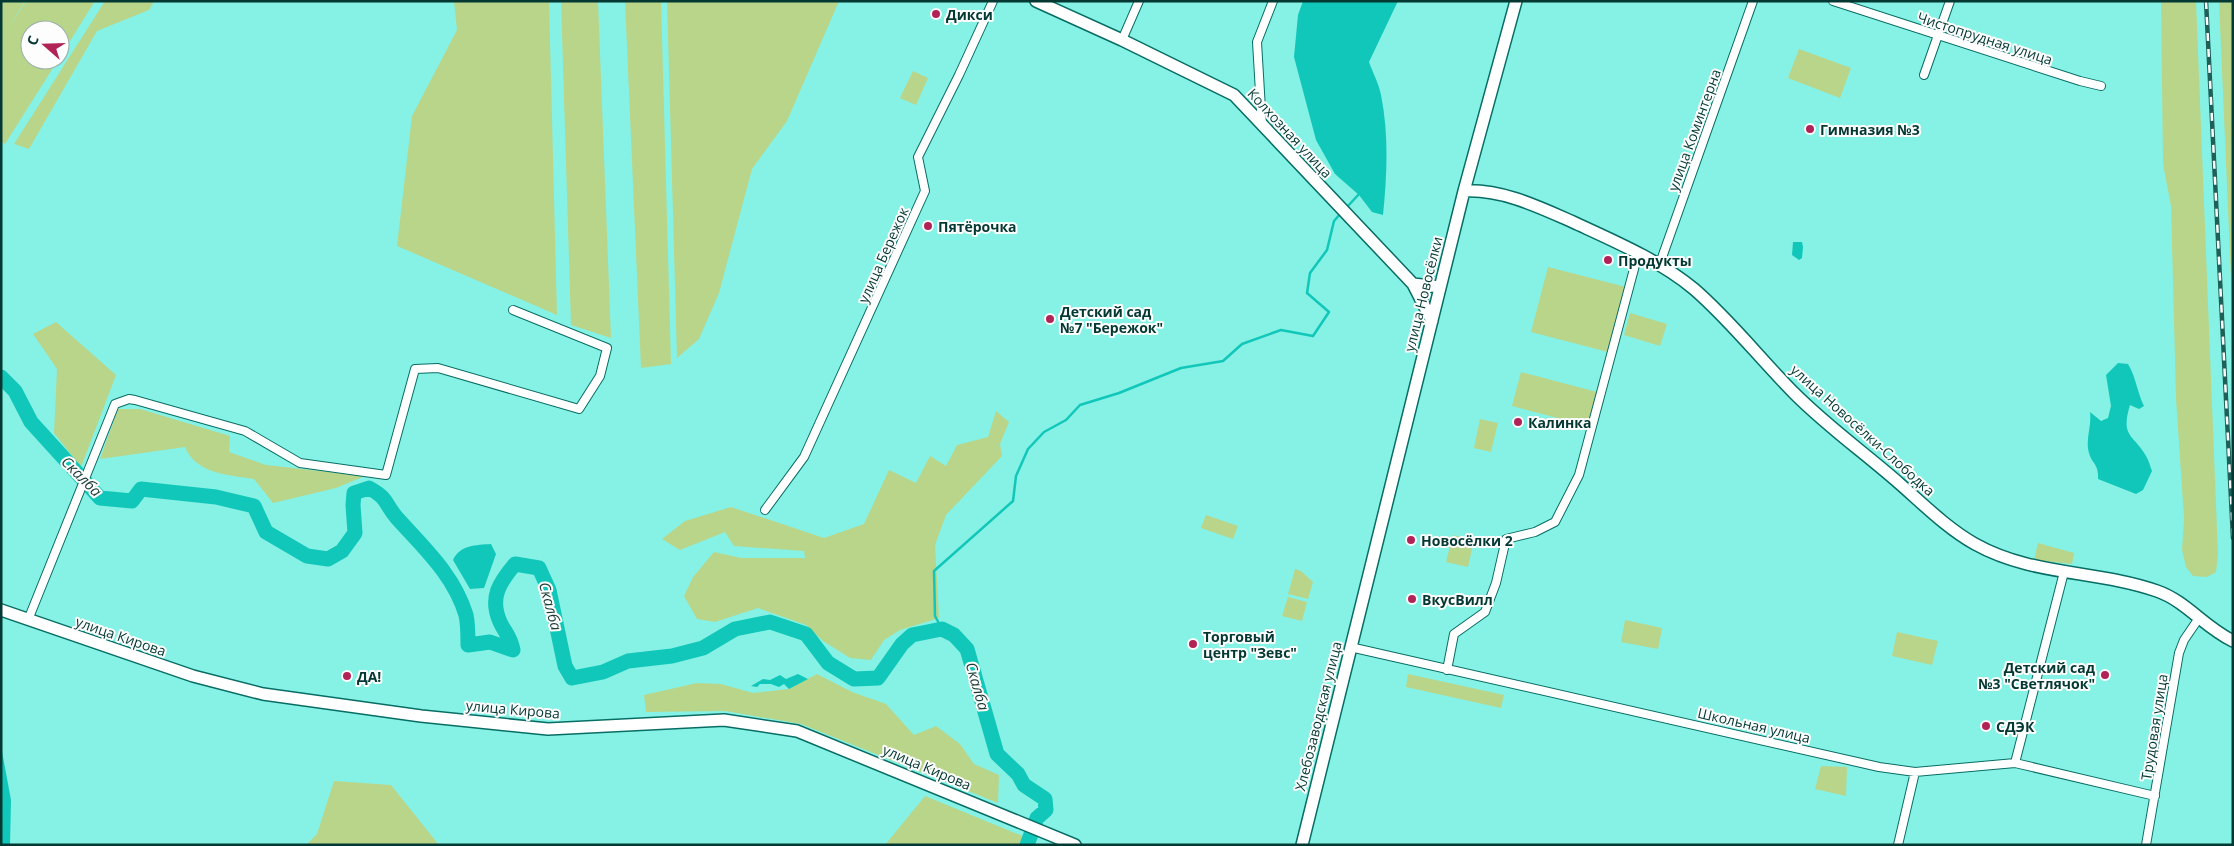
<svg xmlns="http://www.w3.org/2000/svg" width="2234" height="846" font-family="'Open Sans',sans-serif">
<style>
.green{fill:#b9d58a}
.water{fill:#11c7b9}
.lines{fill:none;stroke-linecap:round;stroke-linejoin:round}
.stream{stroke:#11c7b9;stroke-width:2.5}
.river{stroke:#11c7b9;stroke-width:15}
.street-casing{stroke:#086d65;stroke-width:10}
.secondary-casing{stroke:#086d65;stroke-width:14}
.street{stroke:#fff;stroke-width:8}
.secondary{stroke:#fff;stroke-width:11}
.rail-casing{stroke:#1e5f58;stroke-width:4.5}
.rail{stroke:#fdfdfd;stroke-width:2.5;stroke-dasharray:8;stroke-linecap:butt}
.poi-dot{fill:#b12256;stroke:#fdfdfd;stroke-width:2}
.labels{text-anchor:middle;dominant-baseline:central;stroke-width:4;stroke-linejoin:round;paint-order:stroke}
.poi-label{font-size:14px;font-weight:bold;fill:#033833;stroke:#fdfdfd;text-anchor:start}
.street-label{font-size:14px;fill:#033833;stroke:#fdfdfd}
.water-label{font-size:15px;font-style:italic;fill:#1b3b37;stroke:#fdfdfd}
</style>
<rect width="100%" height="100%" fill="#85f2e5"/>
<path class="green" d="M1 1H25L7 31 26 1H95L60 57V30H30V60H58L5 144 1 142Z
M105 1H154L149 10 97 31 29 149 14 144Z
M454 1H549L557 315 397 246 412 116 457 30Z
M561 1H598L611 338 571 325Z
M625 1H661L671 364 641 368Z
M667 1H839L787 121 752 169 719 293 699 339 677 358Z
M2161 1H2196L2218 555 2216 572 2207 577 2193 576 2186 567 2182 550 2184 518 2176 398 2171 206 2163 164Z
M2219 1H2233V325Z
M1799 49 1851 68 1840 98 1788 78Z
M913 71 928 78 916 105 900 98Z
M1548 267 1626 287 1608 352 1531 332Z
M1630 313 1667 324 1660 346 1624 335Z
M56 322 116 375 81 467 54 433 57 369 33 334Z
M1521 372 1597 392 1588 426 1512 406Z
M118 409H140L230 436 229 452 266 465 365 476 336 488 273 503 254 479C229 475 196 474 185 447L100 459Z
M996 411 1009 422 1000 444 1002 456 946 515 935 545 939 618 900 630 884 640 871 660 850 658 823 641 806 625 758 608 715 622 697 619 684 596 693 577 714 552 741 558H805L804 551 734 546 725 532 680 550 662 539 685 521 731 507 824 538 864 524 889 470 916 483 930 456 946 466 957 445 988 437Z
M1480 419 1498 423 1491 452 1474 448Z
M1206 515 1238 526 1233 539 1201 528Z
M1453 535 1474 540 1468 567 1446 562Z
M2038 543 2074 553 2072 564 2034 560Z
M1295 569 1301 571 1313 582 1308 599 1288 594Z
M1288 597 1307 602 1302 621 1282 616Z
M1625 620 1662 628 1658 649 1621 642Z
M1897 632 1938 641 1932 665 1892 656Z
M817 674 852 692 886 704 914 735 936 726 960 744 974 764 999 775 998 803 801 724 725 711 646 712 644 695 697 683 721 684 753 693 789 689Z
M1408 674 1504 695 1501 708 1406 687Z
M1821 766 1847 767 1846 796 1815 789Z
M334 781 391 785 439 845H306L317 834Z
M925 796 1025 837 1020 845H885Z"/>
<path class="water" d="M1303 1H1398L1369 62C1373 73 1379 84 1381 95 1389 135 1387 175 1383 215L1372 212 1359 195 1335 174 1316 140 1294 57 1298 15Z
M1793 242H1802L1803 247 1802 258 1799 260 1792 255Z
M2118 363 2128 364C2136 377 2137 392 2144 406L2139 409 2130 405C2120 438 2134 434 2146 456 2149 461 2150 466 2152 471L2143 490 2136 494 2098 479C2099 464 2092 464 2089 453 2085 439 2092 426 2090 412L2101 421 2108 418 2111 406 2106 375Z
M491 544 496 554 484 588 470 589 453 560C460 545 476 545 491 544Z
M798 674 808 679 789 689 784 684 779 687 771 684H760L757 687 751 686 763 679 770 680 780 675 786 679Z
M1 746 11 800 10 845H1Z"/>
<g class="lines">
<path class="stream" d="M1347 207 1360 193
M942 629 935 616 934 571 1013 501 1016 476 1028 449 1044 432 1066 420 1080 405 1119 393 1181 368 1223 361 1242 344 1281 330 1313 336 1329 312 1307 293 1310 273 1327 250 1334 221 1341 213"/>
<path class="river" d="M1 377 15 391 31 422 100 498 132 501 141 489 216 497 254 506 266 532 307 556 328 559 342 551 355 533 353 505 354 493 369 488C389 499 384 503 397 518 424 548 454 575 466 615 468 624 468 635 468 645L490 642 513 650C510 635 505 633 500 622 489 597 500 582 515 564L539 568 549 590 565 666 572 678 603 672 628 661 672 656 703 648 735 629 770 622 806 634 828 663 854 679 878 678 902 644 912 635 942 629 954 635 967 649 997 754 1018 774 1024 785 1045 799 1046 810 1037 818 1027 845"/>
<g class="street-casing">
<path id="street" d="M1833 1 2080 81 2101 86
M1122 40 1139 1
M1924 75 1950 1
M1262 126 1257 42 1273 1
M1659 266 1753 1
M765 510 804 457 925 191 918 157 959 75 993 1
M28 620 115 404 129 399 135 400 245 431 300 463 386 475 415 369 438 368 579 409 600 376 607 348 513 310
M1350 647 1879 767 1915 772 2015 763 2155 796
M1447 670 1454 634 1485 612 1496 583 1506 539 1535 532 1555 522 1579 475 1638 254
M2015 763 2064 572
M1898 845 1915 772
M2146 845 2179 653 2184 640 2199 618"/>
</g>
<g class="secondary-casing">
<path id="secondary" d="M1036 1 1122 40 1234 95 1413 284 1432 321
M1464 191C1502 189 1539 207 1573 222 1614 241 1659 260 1694 289 1731 321 1761 360 1795 394 1828 427 1866 454 1900 484 1924 505 1948 529 1975 544 2032 576 2097 570 2157 591 2186 601 2204 627 2233 641
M1413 284 1440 287
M1 610 193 676 263 694 421 716 548 729 724 720 797 731 1075 845
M1302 845 1464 191 1516 1"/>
</g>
<use href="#street" class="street"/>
<use href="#secondary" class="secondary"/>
<g class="rail-casing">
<path id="rail" d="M2206 1 2233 538"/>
</g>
<use href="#rail" class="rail"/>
</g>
<g class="poi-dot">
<circle cx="936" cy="14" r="5"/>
<circle cx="1810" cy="129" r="5"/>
<circle cx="928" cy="226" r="5"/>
<circle cx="1608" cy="260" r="5"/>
<circle cx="1050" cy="319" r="5"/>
<circle cx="1518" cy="422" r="5"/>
<circle cx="1411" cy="540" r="5"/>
<circle cx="1412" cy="599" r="5"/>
<circle cx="1193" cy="644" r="5"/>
<circle cx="2105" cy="675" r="5"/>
<circle cx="347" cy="676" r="5"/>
<circle cx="1986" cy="726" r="5"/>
</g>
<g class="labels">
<g class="poi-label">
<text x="946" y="14">Дикси</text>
<text x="1820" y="129">Гимназия №3</text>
<text x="938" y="226">Пятёрочка</text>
<text x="1618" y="260">Продукты</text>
<text x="1060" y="311">Детский сад<tspan x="1060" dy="16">№7 "Бережок"</tspan></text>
<text x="1528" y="422">Калинка</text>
<text x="1421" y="540">Новосёлки 2</text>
<text x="1422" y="599">ВкусВилл</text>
<text x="1203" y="636">Торговый<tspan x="1203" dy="16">центр "Зевс"</tspan></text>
<text x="2095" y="667" text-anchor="end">Детский сад<tspan x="2095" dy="16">№3 "Светлячок"</tspan></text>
<text x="357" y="676">ДА!</text>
<text x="1996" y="726">СДЭК</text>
</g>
<g class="street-label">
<text transform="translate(1985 38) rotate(18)">Чистопрудная улица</text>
<text transform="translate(1694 130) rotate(-70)">улица Коминтерна</text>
<text transform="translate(1290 133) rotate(47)">Колхозная улица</text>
<text transform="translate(883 255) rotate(-66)">улица Бережок</text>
<text transform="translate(1423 294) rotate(-76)">улица Новосёлки</text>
<text transform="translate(1863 430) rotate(42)">улица Новосёлки-Слободка</text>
<text transform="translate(121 636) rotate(19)">улица Кирова</text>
<text transform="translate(513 709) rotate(5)">улица Кирова</text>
<text transform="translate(1318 716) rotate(-76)">Хлебозаводская улица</text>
<text transform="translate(1754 725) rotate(13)">Школьная улица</text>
<text transform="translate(2154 727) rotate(-81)">Трудовая улица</text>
<text transform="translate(927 767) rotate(23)">улица Кирова</text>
</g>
<g class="water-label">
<text transform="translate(82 476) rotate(45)">Скалба</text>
<text transform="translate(551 606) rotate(75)">Скалба</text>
<text transform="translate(978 686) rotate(74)">Скалба</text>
</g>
</g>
<rect width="2234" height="846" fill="none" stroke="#033833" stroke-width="5"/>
<g transform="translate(45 45) rotate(290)"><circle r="24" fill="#fdfdfd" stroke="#99aeac"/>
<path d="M0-4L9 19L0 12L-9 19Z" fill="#b12256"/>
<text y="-8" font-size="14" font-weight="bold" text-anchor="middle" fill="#033833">С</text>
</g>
</svg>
